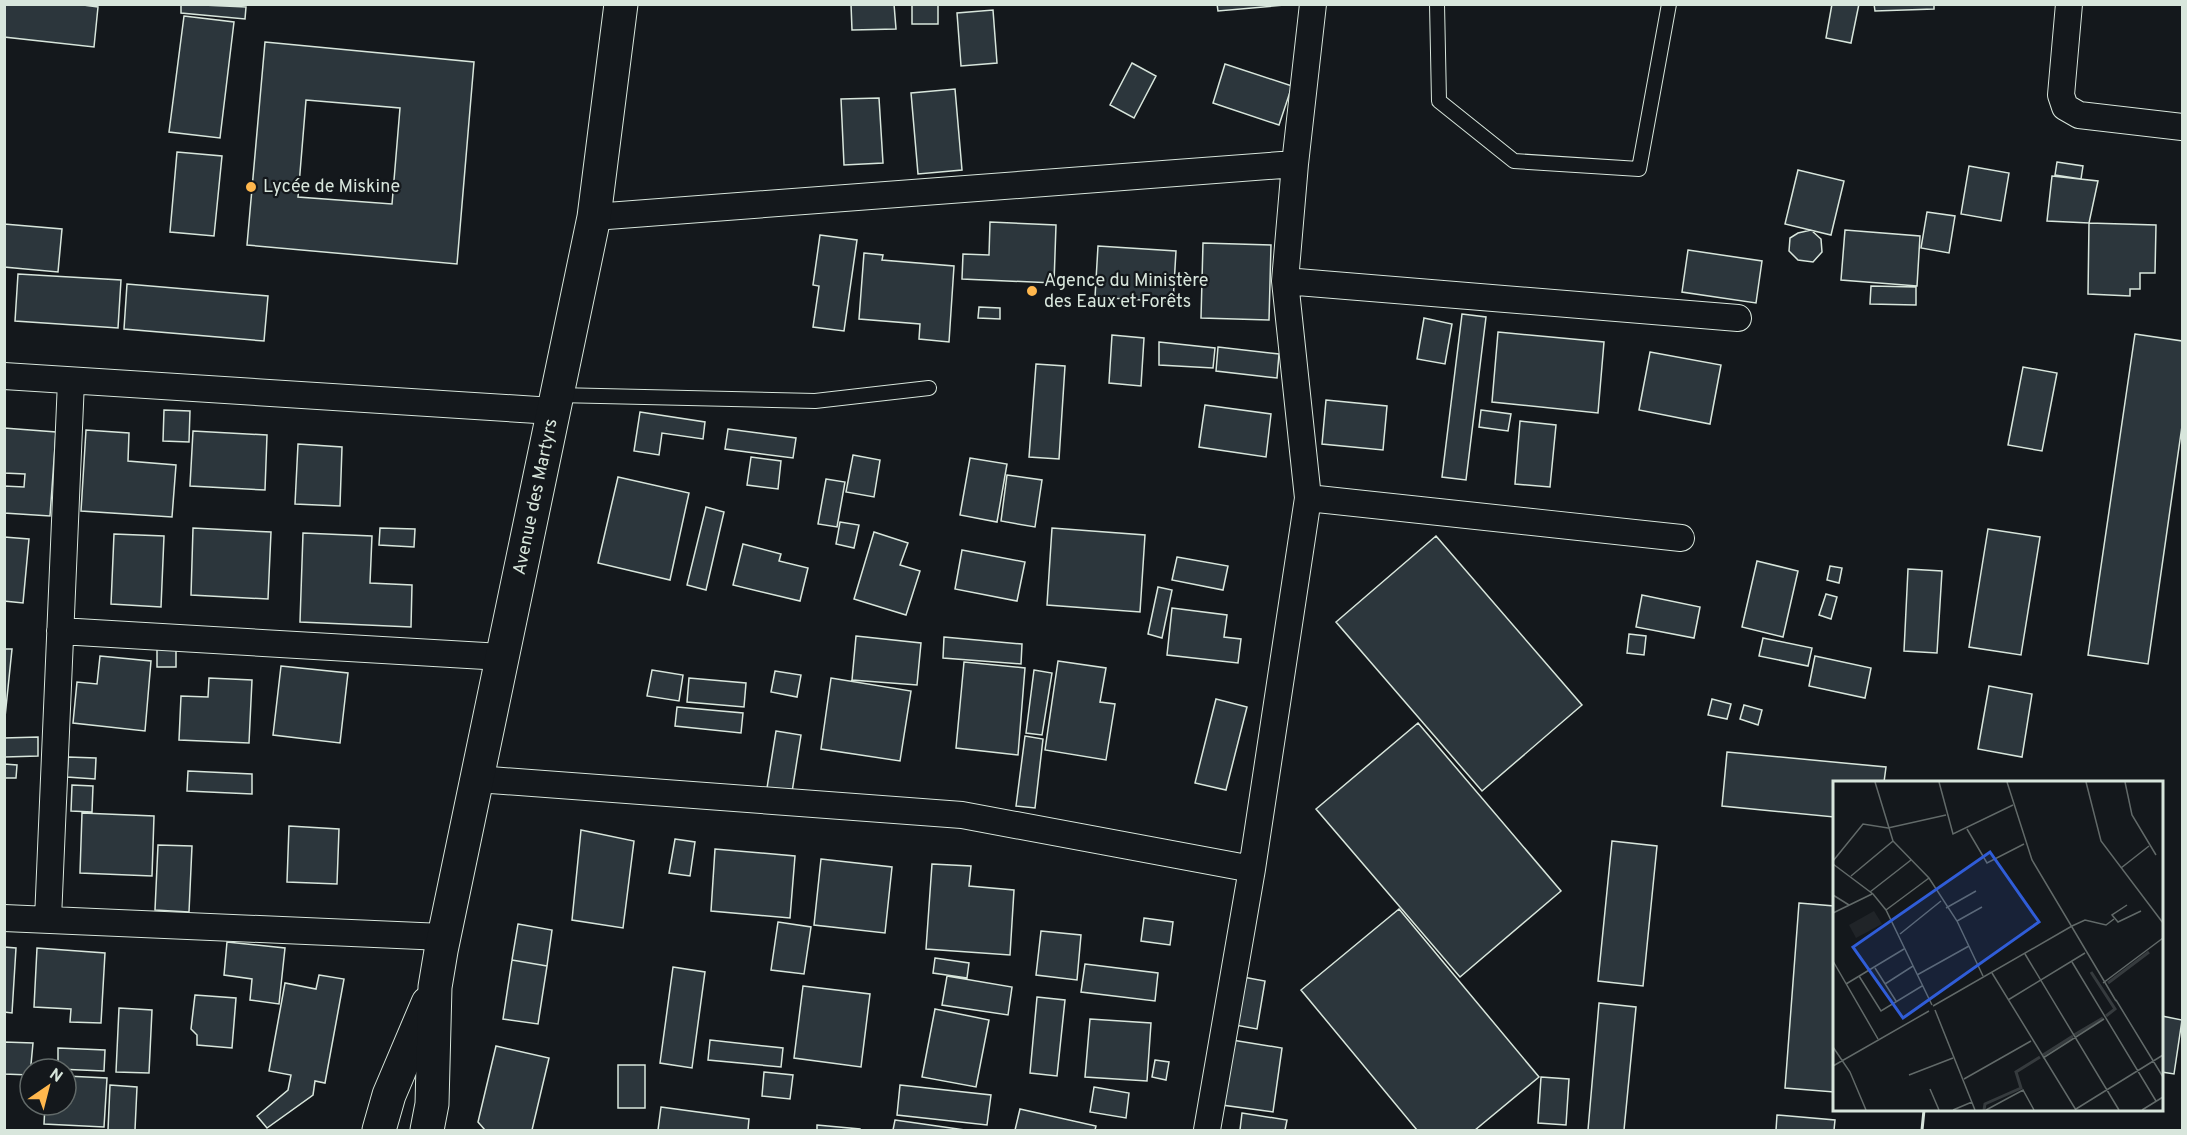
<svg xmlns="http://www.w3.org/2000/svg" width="2187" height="1135" font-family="Overpass,sans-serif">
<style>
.building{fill:#2c363c;stroke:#d8e6dc;stroke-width:1.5;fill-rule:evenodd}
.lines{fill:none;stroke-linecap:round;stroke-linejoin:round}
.service-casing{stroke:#d8e6dc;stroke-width:16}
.minor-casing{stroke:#d8e6dc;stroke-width:28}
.secondary-casing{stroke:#d8e6dc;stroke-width:35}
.service{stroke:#14181c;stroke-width:14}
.minor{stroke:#14181c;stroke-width:26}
.secondary{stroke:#14181c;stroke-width:33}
.wall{stroke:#d8e6dc;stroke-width:3}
.poi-dot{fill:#ffb74d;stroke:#14181c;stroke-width:2}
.labels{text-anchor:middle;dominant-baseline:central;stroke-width:4.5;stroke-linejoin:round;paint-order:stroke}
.poi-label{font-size:18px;fill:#d8e6dc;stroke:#14181c;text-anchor:start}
.street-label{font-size:18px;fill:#d8e6dc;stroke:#14181c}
.inset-river{fill:none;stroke:#363b3e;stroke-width:3}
.inset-road{fill:none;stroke:#626a69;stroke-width:1.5}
.view{fill:#305dd8;fill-opacity:0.15;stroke:#305dd8;stroke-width:3}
.inset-edge{fill:none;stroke:#d8e6dc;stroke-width:3}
</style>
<rect width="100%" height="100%" fill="#14181c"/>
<path class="building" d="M4 4H76L98 7 94 47 4 37Z
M181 4 246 7 245 19 181 13Z
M851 4H894L896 29 852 30Z
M912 4H938V24H912Z
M1217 4H1296L1218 11Z
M1832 4H1859L1851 43 1826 38Z
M1874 4H1934V9L1875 11Z
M993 10 997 63 961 66 957 13Z
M184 16 234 22 220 138 169 132Z
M265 42 474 62 457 264 247 245ZM306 100 400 108 392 204 298 197Z
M1132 63 1156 76 1134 118 1110 105Z
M1225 64 1292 86 1279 125 1213 103Z
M955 89 962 170 918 174 911 93Z
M879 98 883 163 844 165 841 99Z
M177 152 222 156 214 236 170 232Z
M2057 162 2083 166 2081 179 2055 175Z
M1969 166 2009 173 2001 221 1961 214Z
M1798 170 1844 181 1831 235 1785 224Z
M2052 176 2098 181 2089 223 2047 221Z
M1927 212 1955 216 1949 253 1921 248Z
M990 222 1056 225 1054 283 962 279 963 254 989 255Z
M2089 223 2156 225 2155 273H2140V289H2130V296L2088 294Z
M4 224 62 229 58 272 4 267Z
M1811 230 1821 239 1822 252 1813 262 1798 260 1789 251 1790 238 1798 233Z
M1845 230 1920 236 1917 286 1841 280Z
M820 235 857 240 844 331 813 327 819 286 813 285Z
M1203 243 1271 245 1269 320 1201 318Z
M1098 246 1176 251 1173 302 1095 297Z
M1688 250 1762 261 1756 303 1682 292Z
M864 253 883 255 882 260 954 266 949 342 919 339 920 324 859 319Z
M18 274 121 280 118 328 15 321Z
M127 284 268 296 264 341 124 329Z
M1871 286 1916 287V305L1870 304Z
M979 307 1000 308V319L978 318Z
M1462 314 1486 317 1466 480 1442 477Z
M1424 318 1452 324 1445 364 1417 359Z
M1498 332 1604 342 1598 413 1492 402Z
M2135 334 2182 341V426L2148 664 2088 655Z
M1112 335 1144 338 1141 386 1109 383Z
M1159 342 1215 348 1213 368 1159 365Z
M1218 347 1279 354 1277 378 1216 371Z
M1650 352 1721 365 1710 424 1639 410Z
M1036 364 1065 366 1059 459 1029 457Z
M2023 367 2057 373 2042 451 2008 445Z
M1326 400 1387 406 1383 450 1322 444Z
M1205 405 1271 414 1266 457 1199 447Z
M164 410 190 411 189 442 163 441Z
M1481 410 1511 414 1508 431 1479 427Z
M640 412 705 422 703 439 662 433 659 455 634 451Z
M1520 421 1556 425 1550 487 1515 484Z
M4 428 56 432 50 516 4 513V486L24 487 25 474 4 473Z
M728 429 796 438 793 458 725 449Z
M86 430 129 433 128 461 176 465 172 517 81 511Z
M193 431 267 435 265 490 190 486Z
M298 444 342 447 340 506 295 504Z
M853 455 880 460 874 497 846 492Z
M751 457 781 461 778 489 747 485Z
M970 458 1007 464 997 522 960 515Z
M1007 475 1042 480 1035 527 1001 521Z
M618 477 689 493 670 580 598 563Z
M826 479 845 482 837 527 818 524Z
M706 507 724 512 706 590 687 585Z
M840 522 859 525 854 548 836 544Z
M193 528 271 532 268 599 191 595Z
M380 528 415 529 414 547 379 545Z
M1052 528 1145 535 1140 612 1047 605Z
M1988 529 2040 537 2021 655 1969 647Z
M874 532 908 543 900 565 920 571 906 615 854 599Z
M303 533 372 536 370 583 412 585 411 627 300 622Z
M114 534 164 536 161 607 111 604Z
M1436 536 1582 705 1482 791 1336 622Z
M4 537 29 539 23 603 4 601Z
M743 544 781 554 779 561 808 568 800 601 733 585Z
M962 550 1025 562 1017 601 955 589Z
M1177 557 1228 566 1223 590 1172 580Z
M1757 561 1798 571 1783 637 1742 627Z
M1830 566 1842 568 1839 583 1827 580Z
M1908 569 1942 571 1937 653 1904 651Z
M1158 587 1172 590 1162 638 1148 634Z
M1826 594 1837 597 1831 619 1819 615Z
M1642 595 1700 607 1694 638 1636 627Z
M1172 608 1227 615 1224 637 1241 639 1238 663 1167 655Z
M1629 634 1646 636 1644 655 1627 653Z
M856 636 921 643 917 685 852 680Z
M944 637 1022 644 1021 664 943 658Z
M1763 638 1812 648 1808 666 1759 656Z
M157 645H176V667H157Z
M4 649H12L5 717H4Z
M100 656 151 661 145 731 73 723 77 682 97 684Z
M1815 656 1871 668 1865 698 1809 686Z
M1058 661 1106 668 1100 702 1115 704 1106 760 1045 750Z
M964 662 1025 668 1018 755 956 748Z
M281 666 348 673 340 743 273 735Z
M652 670 683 675 679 701 647 696Z
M1034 670 1052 673 1042 735 1026 733Z
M775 671 801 675 797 697 771 692Z
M209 678 252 680 249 743 179 740 181 696 208 697Z
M689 678 746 683 744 707 687 702Z
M831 678 911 691 900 761 821 749Z
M1989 686 2032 694 2022 757 1978 749Z
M1216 699 1247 707 1226 790 1195 783Z
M1712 699 1731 704 1727 719 1708 715Z
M1744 705 1762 710 1758 725 1740 719Z
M677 707 743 713 741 733 675 726Z
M1418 723 1561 891 1460 977 1316 809Z
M776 731 801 735 792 792 767 788Z
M1025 736 1043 739 1035 808 1016 806Z
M38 737V756L5 757 4 738Z
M1727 752 1886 767 1884 782H1834V817L1722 806Z
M68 757 96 758 95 779 67 777Z
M4 764 17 765 16 778H4Z
M188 771 252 774V794L187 791Z
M72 785 93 786 92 812 71 811Z
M82 813 154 816 152 876 80 873Z
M289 826 339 829 337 884 287 882Z
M581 830 634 841 623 928 572 920Z
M675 839 695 842 690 876 669 873Z
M1612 841 1657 846 1643 986 1598 981Z
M158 845 192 846 189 912 155 910Z
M715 849 795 856 790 918 711 911Z
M821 859 892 867 885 933 814 925Z
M932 864 971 866 969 886 1014 890 1010 955 926 949Z
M1799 903 1834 906V1092L1785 1088Z
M1399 909 1539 1077 1475 1130H1417L1301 990Z
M1144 918 1173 922 1170 945 1141 941Z
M778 922 811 927 804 974 771 970Z
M518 924 552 930 547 966 512 960Z
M1041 931 1081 935 1077 980 1036 975Z
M227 942 285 948 279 1004 250 1000 252 979 224 975Z
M4 947 16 948 12 1013 4 1012Z
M37 948 105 953 101 1023 70 1022 71 1009 34 1007Z
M935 958 969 963 967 978 933 973Z
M512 960 547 966 538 1024 503 1019Z
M1085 964 1158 973 1155 1001 1081 992Z
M673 967 705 972 692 1068 660 1063Z
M319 975 344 979 325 1083 315 1081 313 1095 267 1128 257 1116 288 1090 291 1075 269 1071 285 983 316 989Z
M947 976 1012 987 1008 1015 942 1005Z
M1243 977 1265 981 1257 1029 1235 1025Z
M803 986 870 994 861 1067 794 1058Z
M195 995 236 998 232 1048 197 1045V1035L191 1029Z
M1037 997 1065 1000 1057 1076 1030 1073Z
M1599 1003 1636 1007 1624 1130H1588Z
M119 1008 152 1010 149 1073 116 1072Z
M935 1009 989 1020 976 1087 922 1077Z
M2162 1016 2182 1020 2174 1074 2162 1072Z
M1090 1019 1151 1023 1147 1081 1085 1077Z
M710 1040 783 1048 781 1067 708 1060Z
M1232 1040 1282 1048 1273 1112 1222 1105Z
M4 1042 33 1043 30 1075 4 1074Z
M496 1046 549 1058 532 1130H485L478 1122Z
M58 1048 105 1050 104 1071 58 1069Z
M1155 1060 1169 1062 1166 1080 1152 1077Z
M618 1065H645V1108H618Z
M764 1072 793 1075 790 1099 762 1096Z
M66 1076 107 1078 104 1127 44 1124 45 1105H66Z
M1541 1077 1569 1079 1566 1125 1538 1123Z
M110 1085 137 1087 135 1130H108Z
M900 1085 991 1095 987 1125 897 1115Z
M1094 1087 1129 1093 1126 1118 1090 1112Z
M661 1107 749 1119 748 1130H658Z
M1020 1109 1096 1126 1095 1130H1015Z
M1242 1113 1287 1120 1285 1130H1240Z
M1777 1115 1835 1120 1834 1130H1776Z
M895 1120 965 1130H893Z
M817 1125 860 1129V1130H817Z"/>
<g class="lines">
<g class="service-casing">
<path id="service" d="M1437 4 1439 101 1514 161 1639 169 1669 4
M557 395 815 401 929 388"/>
</g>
<g class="minor-casing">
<path id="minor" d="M2069 4 2061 95 2065 107 2079 115 2182 127
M594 217 1295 164
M1285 281 1738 318
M4 376 553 411
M1308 498 1681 538
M60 631 502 657
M477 779 962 815 1252 869
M4 918 443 937
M48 919 71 381
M1207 1130 1252 869 1308 498 1285 281 1295 164 1313 4"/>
</g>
<g class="secondary-casing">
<g id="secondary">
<path d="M379 1130 389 1095 428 1003"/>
<path id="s1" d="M427 1130 432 1104 435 987 441 951 594 217 621 4"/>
</g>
</g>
<use href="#service" class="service"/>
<use href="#minor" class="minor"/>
<use href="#secondary" class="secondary"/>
<path class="wall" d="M1922 1130 1924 1110"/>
</g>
<g class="poi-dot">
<circle cx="251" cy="187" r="6"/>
<circle cx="1032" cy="291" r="6"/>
</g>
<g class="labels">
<g class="poi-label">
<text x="263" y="187">Lycée de Miskine</text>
<text x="1044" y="281">Agence du Ministère<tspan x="1044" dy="21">des Eaux et Forêts</tspan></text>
</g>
<g class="street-label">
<text stroke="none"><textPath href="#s1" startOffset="644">Avenue des Martyrs</textPath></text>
</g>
</g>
<g transform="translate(1833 781)">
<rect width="330" height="330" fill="#14181c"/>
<path d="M41 130 49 143 23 157 16 144Z" fill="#202428"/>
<path class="inset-river" d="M258 191 282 228 273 235M275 202 316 171M241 254 270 237M210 274 240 255M151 329 152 323 188 307 183 291 207 276"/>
<path class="inset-road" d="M106 1 120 53 180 24M174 1 199 79 283 220M253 1 268 60 330 142M292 1 299 34 323 74M134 48 154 82 191 63M60 60 96 97 124 140 150 195M0 80 30 43 55 47 113 34M0 83 40 113 53 129 99 224M288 87 316 65M18 95 60 60 42 1M37 111 78 79M0 114 16 124M294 124 279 134 285 141 308 130M113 127 143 110M53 129 96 97M0 132 39 113M124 140 149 126M239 145 252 139 273 144 281 138M67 153 108 120M192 173 286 329M0 180 45 258M239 181 323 320M42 187 63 220M159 192 243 329M84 194 136 165M26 195 48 230 89 205M270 202 330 157M13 203 71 168M52 203 80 185M175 219 252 172M283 219 330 296M100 225 239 145M102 229 142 329M0 266 17 291 33 329M210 277 271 238M0 285 96 230M76 294 120 277M131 298 198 260M97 308 106 329M243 328 330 274M120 329 139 321M153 329 190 309 201 329M309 329 330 316"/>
<path class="view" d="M157 71 206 141 70 237 20 166Z"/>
<rect width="330" height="330" class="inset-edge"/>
</g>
<rect width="2187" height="1135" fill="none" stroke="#d8e6dc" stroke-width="12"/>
<g transform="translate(48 1087) rotate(35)"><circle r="28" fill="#14181c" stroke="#626a69" stroke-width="1.5"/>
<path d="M0-4.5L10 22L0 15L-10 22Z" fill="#ffb74d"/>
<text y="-9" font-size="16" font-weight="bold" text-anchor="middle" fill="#d8e6dc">N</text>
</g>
</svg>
